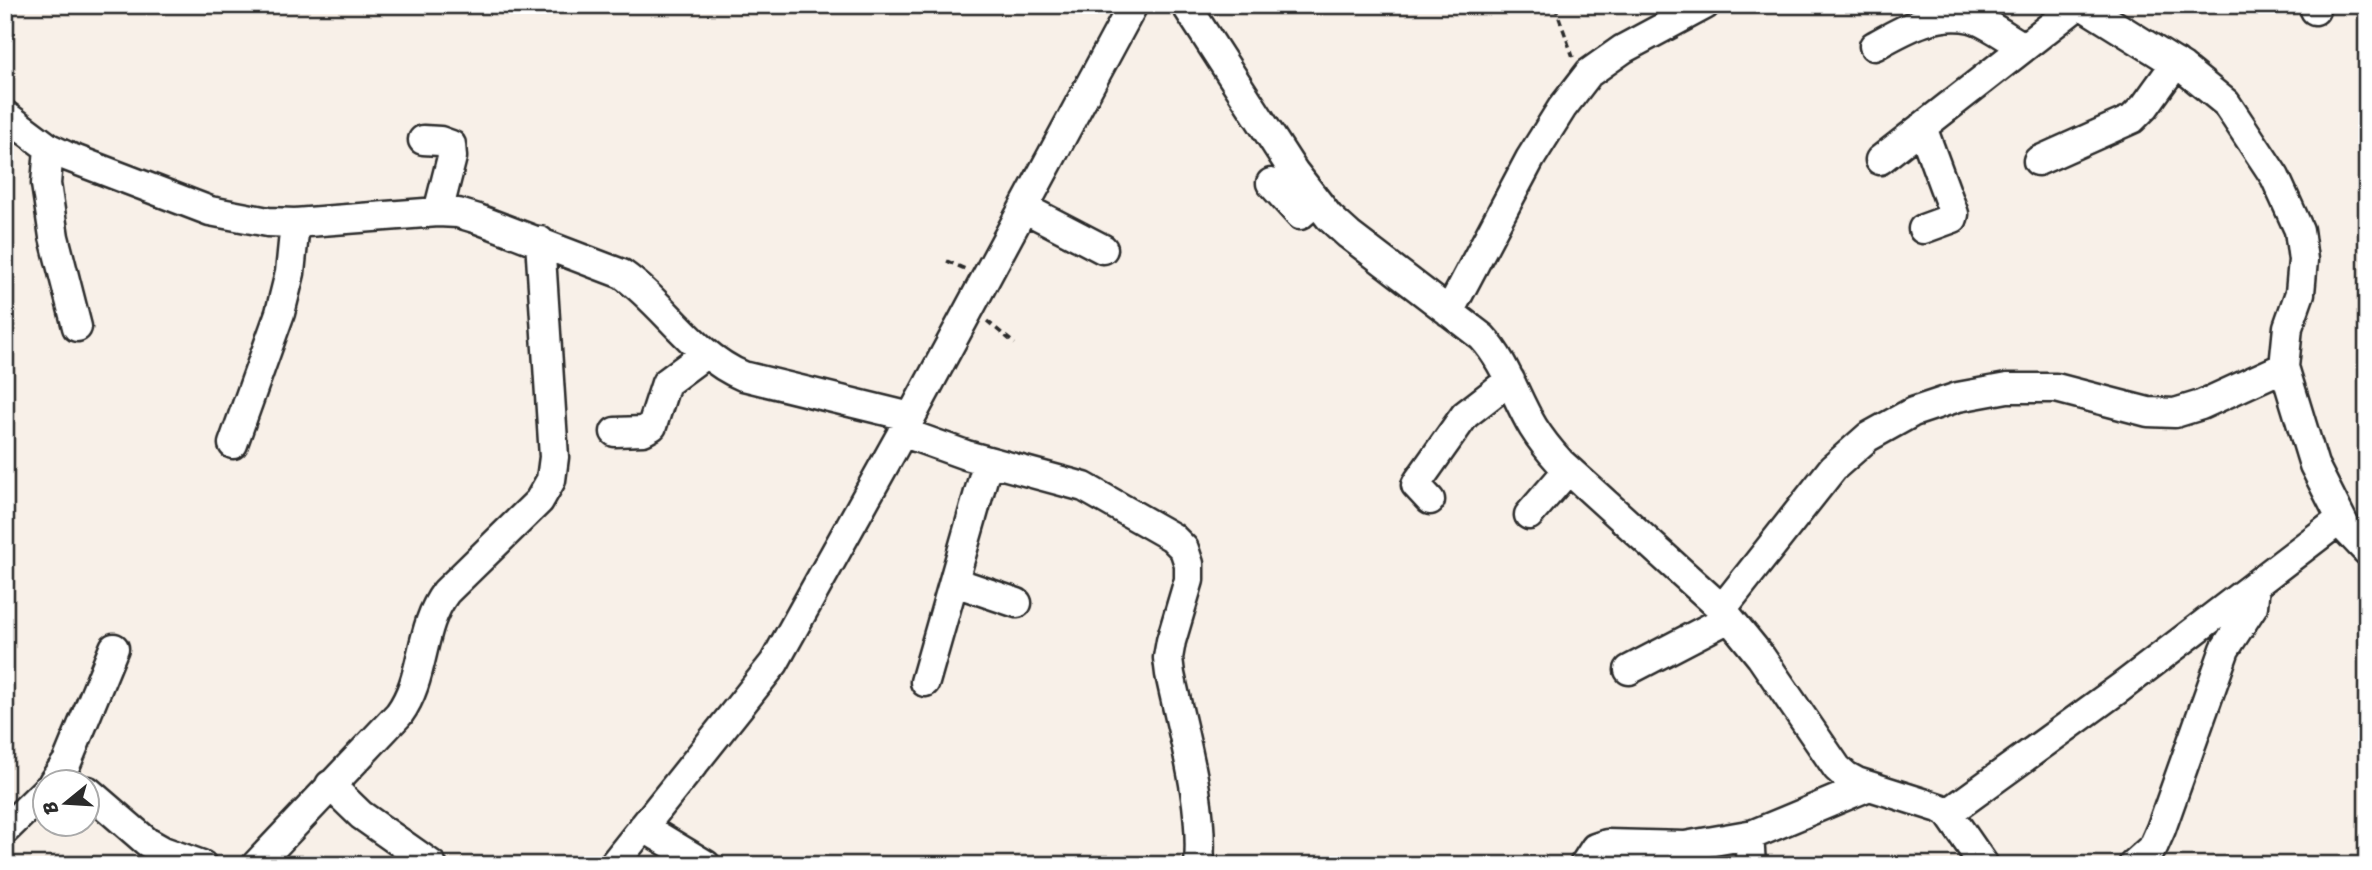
<svg xmlns="http://www.w3.org/2000/svg" width="2372" height="870" font-family="Sriracha,sans-serif">
<style>
.lines{fill:none;stroke-linecap:round;stroke-linejoin:round}
.minor-casing{stroke:#2b2b2b;stroke-width:33}
.path{stroke:#2b2b2b;stroke-width:3.5;stroke-dasharray:7 5;stroke-linecap:butt}
.minor{stroke:#fff;stroke-width:28}
</style>
<rect width="100%" height="100%" fill="#f8f0e8"/>
<filter id="ink" filterUnits="userSpaceOnUse"><feTurbulence type="fractalNoise" baseFrequency=".0143" numOctaves="2"/><feDisplacementMap in="SourceGraphic" scale="14" xChannelSelector="R" yChannelSelector="G"/><feConvolveMatrix kernelMatrix="1 2 1 2 8 2 1 2 1" color-interpolation-filters="sRGB"/></filter>
<g filter="url(#ink)">
<g class="lines">
<g class="minor-casing">
<path id="minor" d="M1186 5 1294 172 1329 217 1349 235 1482 337C1506 363 1515 397 1533 427 1541 440 1550 451 1560 462L1722 609 1761 657 1837 768 1846 776 1857 782 1939 808 1948 813 1984 865
M2082 5 2183 68 2226 103 2275 177 2299 230 2303 260 2300 293 2288 327 2284 367 2314 465 2347 530 2367 551
M2314 5 2315 10
M1874 46C1903 30 1936 10 1971 18 1987 22 2009 39 2024 47
M5 115 49 148 66 156 210 211 268 222 295 223 438 212 458 213 478 219 622 274C665 304 693 355 743 376L911 417
M1922 127 1954 214 1953 218 1923 229
M423 140 440 141 451 145 452 157 438 212
M49 148 46 184 54 237 77 327
M1880 160 2078 5
M2038 161 2132 119 2145 106 2176 63
M1271 183 1300 215 1315 202
M1024 208 1103 249
M1449 312 1530 159 1562 108 1589 73 1623 49 1705 5
M615 432 643 431 652 426 666 383 705 354
M902 432 966 455 1084 487 1172 537 1184 549 1189 564V580L1171 641 1168 658 1170 674C1183 736 1204 801 1199 865
M233 444 280 313 290 273 295 223
M1430 500 1416 485 1419 480 1465 415 1510 380
M1529 515 1568 470
M955 582 1017 603
M1722 609 1833 468 1868 437 1913 412 1958 397 2007 388H2056L2148 412 2175 413 2201 405 2284 367
M1629 670 1729 618
M925 682 988 461
M53 782 67 762 114 648
M330 785 361 815 432 865
M88 791 147 842 163 851 202 865
M1948 813 2120 688 2341 519
M643 827 706 865
M5 830 46 790
M1749 835 1751 865
M256 865 399 714C426 677 418 629 446 592L539 501 551 480 554 457 540 241
M613 865 774 663 911 417 1133 5
M1584 865 1595 848 1607 844 1685 846 1754 834 1869 786
M2133 865 2153 847 2161 829 2225 649 2253 606 2255 585"/>
</g>
<path class="path" d="M1555 6 1573 57
M947 261 965 269
M987 321 1015 344"/>
<use href="#minor" class="minor"/>
</g>
</g>
<rect width="2372" height="870" fill="none" stroke="#fff" stroke-width="28"/>
<rect x="14" y="14" width="2344" height="842" fill="none" stroke="#2b2b2b" stroke-width="2.5" filter="url(#ink)"/>
<g transform="translate(66 803) rotate(252)"><circle r="33" fill="#ffffff" stroke="#aaaaaa" stroke-width="2"/>
<path d="M0-5L12 26L0 18L-12 26Z" fill="#2b2b2b"/>
<text y="-10" font-size="19" font-weight="bold" text-anchor="middle" fill="#2b2b2b">B</text>
</g>
</svg>
